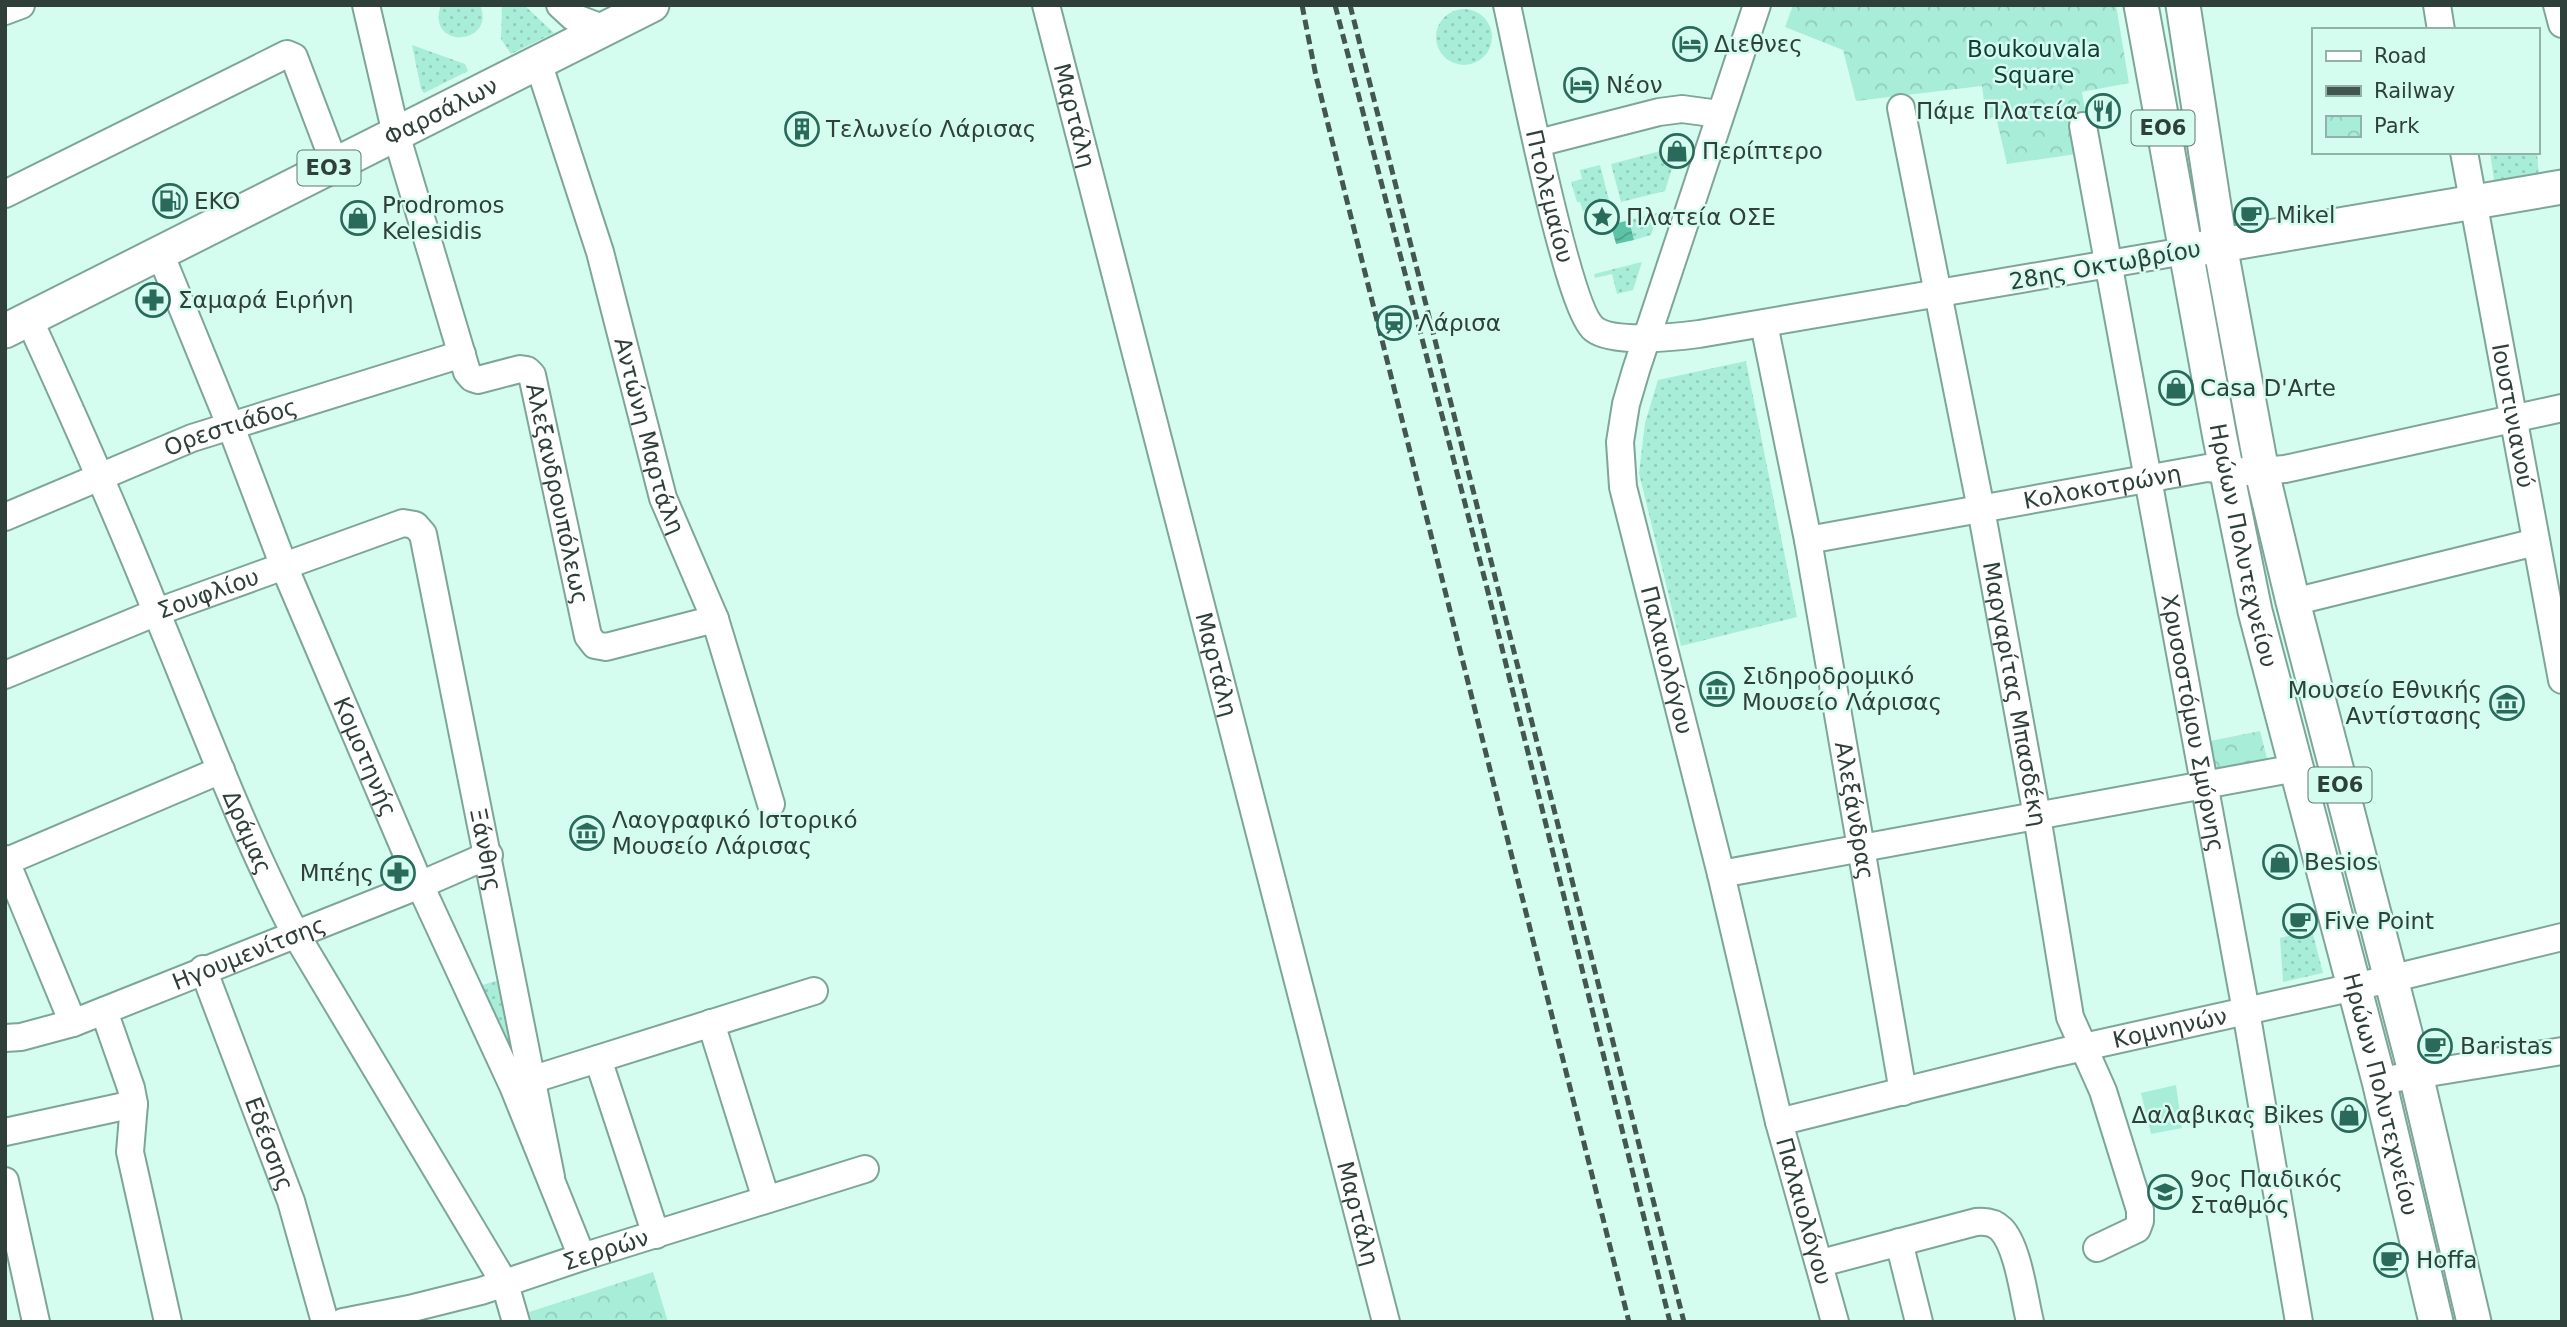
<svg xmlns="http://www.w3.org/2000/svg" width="2567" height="1327" font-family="'DejaVu Sans',sans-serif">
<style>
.grass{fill:url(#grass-dots)}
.park{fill:url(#park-crowns)}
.garden{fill:#a8edd8}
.water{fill:url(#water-waves)}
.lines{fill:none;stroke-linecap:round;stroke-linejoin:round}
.minor-casing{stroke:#7da598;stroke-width:30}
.major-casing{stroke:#7da598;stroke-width:37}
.minor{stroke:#fff;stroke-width:26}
.major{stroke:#fff;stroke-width:33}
.rail{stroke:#435751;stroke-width:5;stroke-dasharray:10 5;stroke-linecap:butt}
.labels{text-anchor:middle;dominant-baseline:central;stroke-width:5;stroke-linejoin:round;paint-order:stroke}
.shield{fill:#d4fdf0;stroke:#607971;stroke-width:2}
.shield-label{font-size:21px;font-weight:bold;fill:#2f403b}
.poi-label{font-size:23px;fill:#2f403b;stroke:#d4fdf0;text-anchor:start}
.park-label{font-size:23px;fill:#0f3e33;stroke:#d4fdf0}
.street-label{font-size:23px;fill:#2f403b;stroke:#d4fdf0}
</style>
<defs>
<pattern id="grass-dots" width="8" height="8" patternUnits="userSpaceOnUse" patternTransform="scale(1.75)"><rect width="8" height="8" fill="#a8edd8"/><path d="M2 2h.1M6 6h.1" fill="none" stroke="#91ccba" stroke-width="1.8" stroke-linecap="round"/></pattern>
<pattern id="park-crowns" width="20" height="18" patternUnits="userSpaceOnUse" patternTransform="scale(1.75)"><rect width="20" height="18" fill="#a8edd8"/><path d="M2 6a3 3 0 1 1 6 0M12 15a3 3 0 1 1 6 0" fill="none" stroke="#91ccba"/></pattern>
<pattern id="water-waves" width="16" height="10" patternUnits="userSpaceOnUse" patternTransform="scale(1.75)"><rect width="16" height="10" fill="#5cc3a7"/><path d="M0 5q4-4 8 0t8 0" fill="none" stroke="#4ca089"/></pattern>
</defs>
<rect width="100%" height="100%" fill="#d4fdf0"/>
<path class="grass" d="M441 5H480C497 46 425 50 441 5Z
M502 5H524L554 33 511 54 501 39Z
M1436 37a28 28 0 1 1 56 0a28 28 0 1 1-56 0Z
M412 45 465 64 468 71 424 93 421 89Z
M1664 150 1674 162 1665 191 1621 202 1611 164Z
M2490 152H2537L2539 179 2495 188Z
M1600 165 1610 204 1583 211 1580 202H1577L1571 182 1582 179 1580 170Z
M1658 213 1651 235 1634 240 1629 220Z
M1642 262 1633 290 1617 294 1612 274 1595 278 1594 274Z
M1746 361 1797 617 1681 646 1639 473 1645 423 1658 380Z
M2312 930 2323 973 2283 982 2280 938Z
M499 980 519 1069 479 986Z"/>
<path class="park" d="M1793 5H2116L2129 83 2082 92 2087 122 2083 153 2007 164 1996 117 1986 118 1982 86 1856 101 1843 50 1785 27Z
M2260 731 2269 766 2213 778 2205 742Z
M653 1272 668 1322H532L529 1312Z"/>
<path class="garden" d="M2176 1085 2182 1128 2151 1134 2141 1093Z"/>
<path class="water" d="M1629 220 1634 240 1616 244 1611 225Z"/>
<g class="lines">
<g class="minor-casing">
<g id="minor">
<path id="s1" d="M366 5 396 134 467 372 472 378 478 380 520 369 527 370 532 375 588 636 595 645 606 647 715 619"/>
<path d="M560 5 573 17 605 29"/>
<path id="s2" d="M1046 5 1386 1322"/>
<path id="s3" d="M1507 5C1518 54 1567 308 1594 329 1613 344 1676 337 1699 334L2185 251"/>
<path id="s4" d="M1757 5 1636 370 1626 404 1620 442 1623 487 1721 874 1779 1122 1835 1322"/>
<path d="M2437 5 2441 30"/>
<path d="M2557 5 2562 24"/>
<path d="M5 11 21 5"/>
<path id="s5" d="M538 62 600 252 663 498 715 619 771 804"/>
<path id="s6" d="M1901 108 1981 509 2037 816 2070 1017 2103 1091 2140 1210V1221L2137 1229 2097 1248"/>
<path id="s7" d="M2083 126 2246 1011 2299 1322"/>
<path d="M1538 143 1659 112 1682 109 1719 114"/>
<path id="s8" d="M2464 152 2562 680"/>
<path d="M5 194 287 54 294 57 335 165"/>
<path id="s9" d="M160 253 231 427 283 564 420 885 513 1086 582 1257"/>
<path id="s10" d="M29 319C74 417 118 516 158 616 202 722 242 831 295 933L505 1284 516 1322"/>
<path id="s11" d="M1764 324 1808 540 1903 1092"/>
<path id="s12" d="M5 517 192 438 462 354"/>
<path id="s13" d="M1808 540 2207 468 2249 472 2285 469 2562 408"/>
<path d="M2293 602 2536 542"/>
<path id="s14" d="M5 675 157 612 403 523 415 525 423 534 551 1177"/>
<path d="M5 859 73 1023"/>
<path d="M5 862 221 770"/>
<path d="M1721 874 2296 768"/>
<path id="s15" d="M203 969 291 1201 325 1322"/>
<path d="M104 1011 131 1088 134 1104 130 1152 168 1322"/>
<path d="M711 1023 766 1199"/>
<path id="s16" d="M5 1038 21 1037 73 1023 420 885 489 855"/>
<path d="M598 1059 656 1235"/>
<path d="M2379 1081 2562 1051"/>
<path d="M518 1084 814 991"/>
<path id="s17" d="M1779 1122 2057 1053 2390 979 2562 937"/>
<path d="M5 1132 134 1104"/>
<path d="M5 1181 36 1322"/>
<path d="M1899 1242 1919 1322"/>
<path d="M1821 1263 1976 1222C1985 1221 1994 1222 2001 1229 2018 1246 2024 1297 2030 1322"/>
<path id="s18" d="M343 1322 409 1309 481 1291 582 1257 865 1169"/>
</g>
</g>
<g class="major-casing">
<g id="major">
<path id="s19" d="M2141 5 2220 438 2255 611 2379 1081 2436 1322"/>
<path d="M2183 5 2220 245 2262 472 2293 602 2416 1075 2474 1322"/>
<path d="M2198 249 2562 187"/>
<path id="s20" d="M5 331 652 5"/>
</g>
</g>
<use href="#minor" class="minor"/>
<use href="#major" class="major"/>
<path class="rail" d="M1302 5 1316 76 1348 205 1629 1322
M1335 5 1486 584 1670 1322
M1350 5 1684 1322"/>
</g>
<defs>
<g id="hotel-ring" transform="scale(1.75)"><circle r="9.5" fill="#d4fdf0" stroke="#296a5a" stroke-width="1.5"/><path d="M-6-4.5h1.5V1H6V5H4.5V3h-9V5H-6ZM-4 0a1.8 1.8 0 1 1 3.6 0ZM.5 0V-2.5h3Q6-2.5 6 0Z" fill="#296a5a"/></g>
<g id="restaurant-ring" transform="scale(1.75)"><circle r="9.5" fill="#d4fdf0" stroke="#296a5a" stroke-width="1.5"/><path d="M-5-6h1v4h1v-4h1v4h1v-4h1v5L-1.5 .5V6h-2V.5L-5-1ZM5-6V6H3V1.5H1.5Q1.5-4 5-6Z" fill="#296a5a"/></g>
<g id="building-ring" transform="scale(1.75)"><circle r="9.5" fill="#d4fdf0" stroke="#296a5a" stroke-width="1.5"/><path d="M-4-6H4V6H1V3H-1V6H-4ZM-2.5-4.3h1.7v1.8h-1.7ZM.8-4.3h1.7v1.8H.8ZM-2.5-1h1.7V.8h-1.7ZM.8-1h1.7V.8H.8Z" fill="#296a5a"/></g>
<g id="shop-ring" transform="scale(1.75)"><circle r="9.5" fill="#d4fdf0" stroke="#296a5a" stroke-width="1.5"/><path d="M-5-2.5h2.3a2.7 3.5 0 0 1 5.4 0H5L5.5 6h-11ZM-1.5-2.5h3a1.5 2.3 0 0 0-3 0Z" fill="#296a5a"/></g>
<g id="fuel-ring" transform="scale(1.75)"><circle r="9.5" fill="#d4fdf0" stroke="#296a5a" stroke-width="1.5"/><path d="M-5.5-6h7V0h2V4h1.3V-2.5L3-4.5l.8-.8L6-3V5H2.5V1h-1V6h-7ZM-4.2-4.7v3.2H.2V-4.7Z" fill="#296a5a"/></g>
<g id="cafe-ring" transform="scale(1.75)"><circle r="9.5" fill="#d4fdf0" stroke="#296a5a" stroke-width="1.5"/><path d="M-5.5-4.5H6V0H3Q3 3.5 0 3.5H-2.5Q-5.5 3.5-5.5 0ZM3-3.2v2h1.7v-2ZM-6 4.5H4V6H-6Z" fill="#296a5a"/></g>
<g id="sight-ring" transform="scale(1.75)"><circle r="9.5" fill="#d4fdf0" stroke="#296a5a" stroke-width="1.5"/><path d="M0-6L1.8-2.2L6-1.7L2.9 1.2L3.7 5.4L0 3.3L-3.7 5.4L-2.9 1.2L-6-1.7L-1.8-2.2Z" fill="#296a5a"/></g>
<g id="pharmacy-ring" transform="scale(1.75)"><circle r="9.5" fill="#d4fdf0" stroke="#296a5a" stroke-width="1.5"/><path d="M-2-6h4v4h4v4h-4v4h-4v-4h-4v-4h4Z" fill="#296a5a"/></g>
<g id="station-ring" transform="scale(1.75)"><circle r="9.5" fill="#d4fdf0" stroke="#296a5a" stroke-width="1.5"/><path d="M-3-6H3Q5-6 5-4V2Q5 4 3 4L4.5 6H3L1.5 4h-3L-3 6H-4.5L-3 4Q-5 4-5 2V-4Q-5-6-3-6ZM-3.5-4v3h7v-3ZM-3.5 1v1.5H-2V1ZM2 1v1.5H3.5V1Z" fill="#296a5a"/></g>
<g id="museum-ring" transform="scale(1.75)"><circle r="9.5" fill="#d4fdf0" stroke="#296a5a" stroke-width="1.5"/><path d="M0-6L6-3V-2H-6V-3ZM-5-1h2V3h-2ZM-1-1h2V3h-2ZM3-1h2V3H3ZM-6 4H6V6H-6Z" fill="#296a5a"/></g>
<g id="school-ring" transform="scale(1.75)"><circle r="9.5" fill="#d4fdf0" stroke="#296a5a" stroke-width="1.5"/><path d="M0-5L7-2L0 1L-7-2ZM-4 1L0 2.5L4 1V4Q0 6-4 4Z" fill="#296a5a"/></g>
</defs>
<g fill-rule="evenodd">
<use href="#hotel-ring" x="1690" y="44"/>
<use href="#hotel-ring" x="1581" y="85"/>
<use href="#restaurant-ring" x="2103" y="111"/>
<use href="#building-ring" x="802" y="129"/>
<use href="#shop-ring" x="1677" y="151"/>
<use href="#fuel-ring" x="170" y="201"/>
<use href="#cafe-ring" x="2251" y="215"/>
<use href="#sight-ring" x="1602" y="217"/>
<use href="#shop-ring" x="358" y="218"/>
<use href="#pharmacy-ring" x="153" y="300"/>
<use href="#station-ring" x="1394" y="323"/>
<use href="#shop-ring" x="2176" y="388"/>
<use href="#museum-ring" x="1717" y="689"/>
<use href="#museum-ring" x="2507" y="703"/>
<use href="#museum-ring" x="587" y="833"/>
<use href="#shop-ring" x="2280" y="862"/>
<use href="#pharmacy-ring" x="398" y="873"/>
<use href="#cafe-ring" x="2300" y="921"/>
<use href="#cafe-ring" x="2435" y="1046"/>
<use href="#shop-ring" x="2349" y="1115"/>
<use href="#school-ring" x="2165" y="1192"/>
<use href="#cafe-ring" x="2391" y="1260"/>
</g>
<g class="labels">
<g class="shield">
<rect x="2131.5" y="110.5" width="63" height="35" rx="5"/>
<rect x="297.5" y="150.5" width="63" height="35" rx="5"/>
<rect x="2308.5" y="767.5" width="63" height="35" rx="5"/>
</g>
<g class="shield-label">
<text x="2163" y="128">ΕΟ6</text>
<text x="329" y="168">ΕΟ3</text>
<text x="2340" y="785">ΕΟ6</text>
</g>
<g class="poi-label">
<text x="1714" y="44">Διεθνες</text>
<text x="1606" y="85">Νέον</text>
<text x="2078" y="111" text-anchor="end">Πάμε Πλατεία</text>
<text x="826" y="129">Τελωνείο Λάρισας</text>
<text x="1702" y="151">Περίπτερο</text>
<text x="194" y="201">EKO</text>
<text x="382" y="205">Prodromos<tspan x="382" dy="26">Kelesidis</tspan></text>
<text x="2276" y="215">Mikel</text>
<text x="1626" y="217">Πλατεία ΟΣΕ</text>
<text x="178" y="300">Σαμαρά Ειρήνη</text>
<text x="1418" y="323">Λάρισα</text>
<text x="2200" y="388">Casa D'Arte</text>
<text x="1742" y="676">Σιδηροδρομικό<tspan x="1742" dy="26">Μουσείο Λάρισας</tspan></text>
<text x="2482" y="690" text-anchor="end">Μουσείο Εθνικής<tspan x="2482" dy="26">Αντίστασης</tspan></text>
<text x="612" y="820">Λαογραφικό Ιστορικό<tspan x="612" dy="26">Μουσείο Λάρισας</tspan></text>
<text x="2304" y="862">Besios</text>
<text x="374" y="873" text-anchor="end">Μπέης</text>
<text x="2324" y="921">Five Point</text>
<text x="2460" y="1046">Baristas</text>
<text x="2324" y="1115" text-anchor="end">Δαλαβικας Bikes</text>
<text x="2190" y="1179">9ος Παιδικός<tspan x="2190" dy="26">Σταθμός</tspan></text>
<text x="2416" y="1260">Hoffa</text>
</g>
<g class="park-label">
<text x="2034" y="49">Boukouvala<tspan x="2034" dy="26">Square</tspan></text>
</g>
<g class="street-label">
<text stroke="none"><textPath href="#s20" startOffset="488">Φαρσάλων</textPath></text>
<text stroke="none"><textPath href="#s2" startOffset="114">Μαρτάλη</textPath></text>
<text stroke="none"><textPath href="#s3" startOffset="196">Πτολεμαίου</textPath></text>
<text transform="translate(2105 265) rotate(-10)">28ης Οκτωβρίου</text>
<text stroke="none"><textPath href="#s8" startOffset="268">Ιουστινιανού</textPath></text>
<text stroke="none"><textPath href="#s12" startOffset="243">Ορεστιάδος</textPath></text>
<text stroke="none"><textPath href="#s5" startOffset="390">Αντώνη Μαρτάλη</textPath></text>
<text stroke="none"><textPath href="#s13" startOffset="299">Κολοκοτρώνη</textPath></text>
<text stroke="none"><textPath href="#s1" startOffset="574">Αλεξανδρουπόλεως</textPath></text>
<text stroke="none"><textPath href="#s19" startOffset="550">Ηρώων Πολυτεχνείου</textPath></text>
<text stroke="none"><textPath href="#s14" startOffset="219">Σουφλίου</textPath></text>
<text stroke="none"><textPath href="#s4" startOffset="682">Παλαιολόγου</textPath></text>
<text stroke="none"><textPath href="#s2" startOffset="681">Μαρτάλη</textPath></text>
<text stroke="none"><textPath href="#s6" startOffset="597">Μαργαρίτας Μπασδέκη</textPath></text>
<text stroke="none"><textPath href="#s7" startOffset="607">Χρυσοστόμου Σμύρνης</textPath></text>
<text stroke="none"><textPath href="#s9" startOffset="544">Κομοτηνής</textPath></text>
<text stroke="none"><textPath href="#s11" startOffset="495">Αλεξάνδρας</textPath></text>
<text stroke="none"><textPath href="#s10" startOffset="558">Δράμας</textPath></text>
<text stroke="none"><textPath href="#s14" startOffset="772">Ξάνθης</textPath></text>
<text stroke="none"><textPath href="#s16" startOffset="259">Ηγουμενίτσης</textPath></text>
<text stroke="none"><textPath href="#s17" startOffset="402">Κομνηνών</textPath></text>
<text stroke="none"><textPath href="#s19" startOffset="1116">Ηρώων Πολυτεχνείου</textPath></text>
<text stroke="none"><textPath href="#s15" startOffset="187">Εδέσσης</textPath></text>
<text stroke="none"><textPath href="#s4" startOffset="1250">Παλαιολόγου</textPath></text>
<text stroke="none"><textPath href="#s2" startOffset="1248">Μαρτάλη</textPath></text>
<text stroke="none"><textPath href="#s18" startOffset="273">Σερρών</textPath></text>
</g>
</g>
<rect width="2567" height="1327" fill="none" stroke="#2f403b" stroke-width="14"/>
<rect x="2312" y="28" width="228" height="126" fill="#d4fdf0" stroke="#92b1a8" stroke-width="2"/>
<rect x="2326" y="51" width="35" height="10" fill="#ffffff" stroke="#92b1a8" stroke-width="2"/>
<text x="2374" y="63" font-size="21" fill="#2f403b">Road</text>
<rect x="2326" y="86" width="35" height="10" fill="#435751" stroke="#92b1a8" stroke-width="2"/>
<text x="2374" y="98" font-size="21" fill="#2f403b">Railway</text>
<rect x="2326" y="116" width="35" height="21" fill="url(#park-crowns)" stroke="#92b1a8" stroke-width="2"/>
<text x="2374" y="133" font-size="21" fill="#2f403b">Park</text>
</svg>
